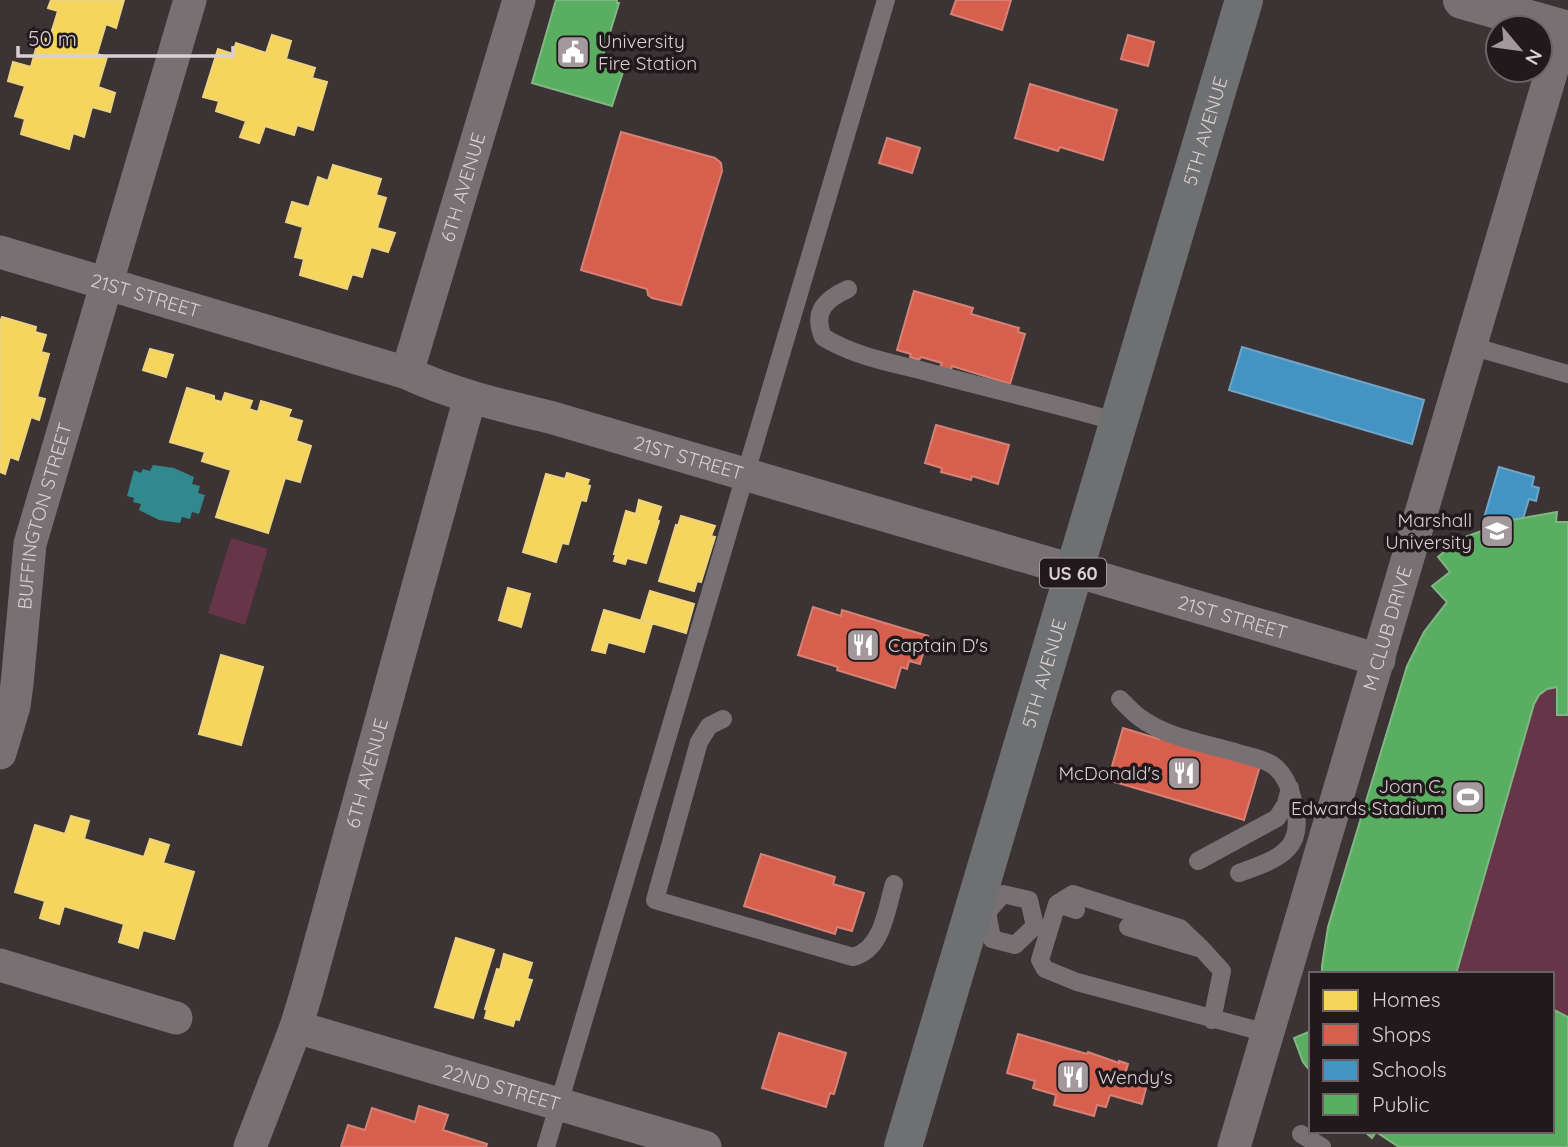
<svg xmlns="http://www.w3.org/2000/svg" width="1568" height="1147" font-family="Quicksand,sans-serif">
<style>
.green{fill:#663648}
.water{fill:#31898e}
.homes{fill:#f6d55c;stroke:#eed37f;stroke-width:2}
.shops{fill:#d6604d;stroke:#d78175;stroke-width:2}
.schools{fill:#4393c3;stroke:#70a5c8;stroke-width:2}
.public{fill:#5aae61;stroke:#80b883;stroke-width:2}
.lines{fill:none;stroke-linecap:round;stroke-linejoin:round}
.lane{stroke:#787173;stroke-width:18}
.street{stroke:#787173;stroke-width:33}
.secondary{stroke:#787173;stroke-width:38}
.primary{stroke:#6f7071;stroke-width:38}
.labels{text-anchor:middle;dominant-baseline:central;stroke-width:7;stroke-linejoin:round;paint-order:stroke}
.shield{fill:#21191c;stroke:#a2989b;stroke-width:2}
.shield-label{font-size:18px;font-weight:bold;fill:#dacfd2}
.poi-label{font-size:19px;fill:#dacfd2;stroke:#21191c;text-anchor:start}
.street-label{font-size:19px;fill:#dacfd2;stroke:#21191c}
</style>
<rect width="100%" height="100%" fill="#3c3335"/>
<path class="green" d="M1557 512 1556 522H1568V1147H1399L1377 1132 1372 1138 1364 1131H1552V974H1322V966L1328 927 1424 632 1447 602 1432 586 1449 572 1438 557 1460 539 1511 520Z
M231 538 268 549 245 625 208 613Z"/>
<path class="water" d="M153 465 174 468 194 477 192 484 200 486 198 493 205 495 199 514 192 512 190 519 182 517 180 523 159 520 139 510 141 504 133 502 134 498 127 496 134 470 141 473 143 469 150 471Z"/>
<path class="homes" d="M51 0H124L116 28 106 24 97 54 107 57 98 87 115 93 110 112 92 107 84 137 73 133 69 149 21 134 25 119 15 116 25 86 8 81 13 62 31 67 39 37 49 40 58 11 48 8Z
M272 35 291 41 286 59 315 68 312 78 327 82 313 130 297 125 294 135 265 126 259 143 240 137 246 121 216 111 219 101 203 97 218 49 233 54 236 43 266 53Z
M333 165 381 179 376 195 386 198 377 228 395 233 388 252 371 247 362 277 352 274 347 289 300 275 304 259 295 257 303 227 286 222 292 202 309 207 318 177 328 181Z
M2 317 36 327 35 332 46 335 41 352 49 354 37 397 45 399 39 420 31 417 18 460 10 457 5 474 0 472V322Z
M150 349 173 355 166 377 143 370Z
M187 388 214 396V400L222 402 225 393 252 401 249 409 258 412 261 401 291 410 288 417 302 421 296 441 311 446 300 482 285 478 268 533 216 517 231 470 202 461 205 452 170 442Z
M567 473 589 480 587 485 590 486 586 501 581 500 568 544 562 543 556 562 523 552 546 474 565 479Z
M639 500 661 507 657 520 659 521 646 563 627 558 625 564 614 561 616 554H614L626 511 636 514Z
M681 516 715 526 711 536 715 537 701 582 697 581 694 591 659 581 676 525 678 526Z
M508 588 530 594 521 627 499 620Z
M650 591 694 604 686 633 641 620Z
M604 610 652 624 644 652 608 642 605 653 592 650Z
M221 655 263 667 241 745 199 734Z
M71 816 89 821 84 839 144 857 150 839 169 845 163 863 194 872 174 939 143 930 138 948 119 942 124 924 64 906 59 924 40 918 45 901 15 892 35 825 65 834Z
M456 938 494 950 473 1018 435 1007Z
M504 954 532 963 527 979 532 980 519 1020 515 1019 513 1026 485 1018 487 1010 485 1009 497 969 500 970Z"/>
<path class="shops" d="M956 0H1011L1002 30 951 14Z
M1128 35 1154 42 1148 66 1121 59Z
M1030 84 1117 110 1103 160 1060 147 1058 151 1015 138Z
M621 132 715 158 721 163 722 171 681 305 652 298 648 295 647 289 581 270Z
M887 138 920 148 912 173 879 163Z
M914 291 973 308 971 314 1019 328 1018 332 1025 334 1010 384 952 366 951 370 940 367 942 363 921 357 919 360 910 357 911 354 897 350Z
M936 425 1009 445 998 484 972 476 971 480 941 472 942 468 925 463Z
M813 607 841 616 842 610 928 636 920 664 909 661 907 669 901 667 895 688 837 670 838 667 798 655Z
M1123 728 1159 739 1160 736 1260 766 1244 820 1108 780Z
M761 854 835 877 833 884 864 893 852 931 837 927 835 934 744 906Z
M779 1033 846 1053 834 1094 830 1093 826 1107 762 1088Z
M1018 1034 1087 1054 1088 1052 1119 1063V1061L1128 1064 1123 1082 1146 1088 1142 1104 1110 1095 1106 1107 1097 1105 1094 1116 1054 1105 1056 1095 1033 1088 1035 1081 1007 1073Z
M419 1106 448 1115 443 1130 487 1144 486 1147H341L348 1125 365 1130 372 1108 415 1122Z"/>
<path class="schools" d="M1242 347 1424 400 1412 444 1229 390Z
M1499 467 1534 477 1532 486 1539 488 1536 501 1529 499 1520 528 1484 518Z"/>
<path class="public" d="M556 0H617V3H619L601 62 624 69 612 106 532 83Z
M1557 512 1556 522H1568V715H1557V687L1547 689 1539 695 1534 704 1456 974H1322V966L1328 927 1407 666 1424 632 1447 602 1432 586 1450 572 1438 557 1460 539 1511 520Z
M1552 1009 1568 1017V1147H1399L1376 1132 1372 1138 1364 1131H1552Z
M1311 1031V1072L1303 1062 1294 1038Z"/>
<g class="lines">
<path class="lane" d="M848 289C826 299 812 311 823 337 852 355 887 362 920 370 986 388 1052 403 1118 422
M1471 346 1568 374
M1120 699C1126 705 1132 712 1139 717 1165 737 1204 743 1235 752 1247 756 1260 758 1271 764 1284 772 1289 786 1293 800 1308 850 1278 859 1239 873
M723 719 709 726 699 742 655 900 853 957C883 949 886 910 894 884
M1198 861 1277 818 1286 804 1290 788
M1057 904 1073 894 1180 928 1202 949
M1076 910 1057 904 1040 960 1045 969 1077 982 1267 1033
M987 912 992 939 1015 945 1035 926
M987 912 1003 894 1029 900 1035 926
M1128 927 1202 949 1222 971 1212 1020
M1301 1134 1322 1147
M546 1147 886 0"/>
<g class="street">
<path id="s1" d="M0 252 407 373C454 395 504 406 553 418L1379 660"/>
<path id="s2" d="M407 373 519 0"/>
<path id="s3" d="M0 753 14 706 17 684 30 544 190 0"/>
<path d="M0 965 176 1018"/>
<path id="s4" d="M296 1027 705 1147"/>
<path id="s5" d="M250 1147 296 1027 307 991 470 397"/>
<path id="s6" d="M1234 1147 1564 29"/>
</g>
<path class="secondary" d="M1462 0 1568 30"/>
<path class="primary" id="s7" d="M903 1147 1244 0"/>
</g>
<defs>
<g id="civic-square" transform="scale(1.75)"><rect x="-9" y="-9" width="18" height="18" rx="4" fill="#a3989b" stroke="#21191c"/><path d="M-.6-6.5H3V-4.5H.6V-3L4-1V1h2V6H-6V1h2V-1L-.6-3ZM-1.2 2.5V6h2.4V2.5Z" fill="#fff"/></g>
<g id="university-square" transform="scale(1.75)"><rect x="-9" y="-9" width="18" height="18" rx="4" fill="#a3989b" stroke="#21191c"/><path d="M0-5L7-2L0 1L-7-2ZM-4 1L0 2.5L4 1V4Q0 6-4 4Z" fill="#fff"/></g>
<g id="restaurant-square" transform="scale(1.75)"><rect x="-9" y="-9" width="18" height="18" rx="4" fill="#a3989b" stroke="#21191c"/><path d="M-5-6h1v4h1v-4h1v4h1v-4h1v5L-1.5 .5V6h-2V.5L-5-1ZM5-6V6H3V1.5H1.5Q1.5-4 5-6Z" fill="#fff"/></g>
<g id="stadium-square" transform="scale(1.75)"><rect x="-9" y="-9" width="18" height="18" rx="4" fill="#a3989b" stroke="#21191c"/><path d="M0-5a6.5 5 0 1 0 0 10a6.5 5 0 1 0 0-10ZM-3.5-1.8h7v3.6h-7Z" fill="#fff"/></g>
</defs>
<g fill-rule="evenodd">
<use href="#civic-square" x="573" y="52"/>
<use href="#university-square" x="1497" y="531"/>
<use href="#restaurant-square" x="863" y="645"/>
<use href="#restaurant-square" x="1184" y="773"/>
<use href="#stadium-square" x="1468" y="797"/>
<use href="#restaurant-square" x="1073" y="1077"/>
</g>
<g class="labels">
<rect class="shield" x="1040" y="558.5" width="66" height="29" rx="5"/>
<g class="shield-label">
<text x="1073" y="573">US 60</text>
</g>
<g class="poi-label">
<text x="598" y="41">University<tspan x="598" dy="22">Fire Station</tspan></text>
<text x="1472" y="520" text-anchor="end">Marshall<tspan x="1472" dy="22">University</tspan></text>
<text x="888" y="645">Captain D's</text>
<text x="1160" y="773" text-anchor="end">McDonald's</text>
<text x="1444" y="786" text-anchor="end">Joan C.<tspan x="1444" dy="22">Edwards Stadium</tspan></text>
<text x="1098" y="1077">Wendy's</text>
</g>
<g class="street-label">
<text stroke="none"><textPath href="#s7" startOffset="1060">5TH AVENUE</textPath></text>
<text stroke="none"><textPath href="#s2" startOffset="194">6TH AVENUE</textPath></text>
<text stroke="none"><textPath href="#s1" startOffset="152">21ST STREET</textPath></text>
<text stroke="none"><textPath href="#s1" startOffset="719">21ST STREET</textPath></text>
<text stroke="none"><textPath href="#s3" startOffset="242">BUFFINGTON STREET</textPath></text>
<text stroke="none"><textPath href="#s1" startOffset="1286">21ST STREET</textPath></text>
<text stroke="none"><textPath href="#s6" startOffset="541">M CLUB DRIVE</textPath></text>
<text stroke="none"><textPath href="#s7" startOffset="494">5TH AVENUE</textPath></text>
<text stroke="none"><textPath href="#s5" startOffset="392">6TH AVENUE</textPath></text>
<text stroke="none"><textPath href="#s4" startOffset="214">22ND STREET</textPath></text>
</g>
</g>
<rect x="1309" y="972" width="245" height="161" fill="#21191c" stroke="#6b6265" stroke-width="2"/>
<rect x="1323" y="990" width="35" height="21" fill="#f6d55c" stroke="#6b6265" stroke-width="2"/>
<text x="1372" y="1007" font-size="21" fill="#dacfd2">Homes</text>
<rect x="1323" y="1024" width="35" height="21" fill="#d6604d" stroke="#6b6265" stroke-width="2"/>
<text x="1372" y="1042" font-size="21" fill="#dacfd2">Shops</text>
<rect x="1323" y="1060" width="35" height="21" fill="#4393c3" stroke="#6b6265" stroke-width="2"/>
<text x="1372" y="1077" font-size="21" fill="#dacfd2">Schools</text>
<rect x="1323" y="1094" width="35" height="21" fill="#5aae61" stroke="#6b6265" stroke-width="2"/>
<text x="1372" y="1112" font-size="21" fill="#dacfd2">Public</text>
<g transform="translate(1519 49) rotate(119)"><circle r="33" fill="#21191c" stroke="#6b6265" stroke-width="2"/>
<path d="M0-5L12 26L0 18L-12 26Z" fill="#a3989b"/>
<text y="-10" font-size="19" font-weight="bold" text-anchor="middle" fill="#dacfd2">N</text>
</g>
<path d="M18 46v10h215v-10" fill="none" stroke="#dacfd2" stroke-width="3.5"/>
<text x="28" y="46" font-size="21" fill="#dacfd2" stroke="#21191c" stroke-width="5" paint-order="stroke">50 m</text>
</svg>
